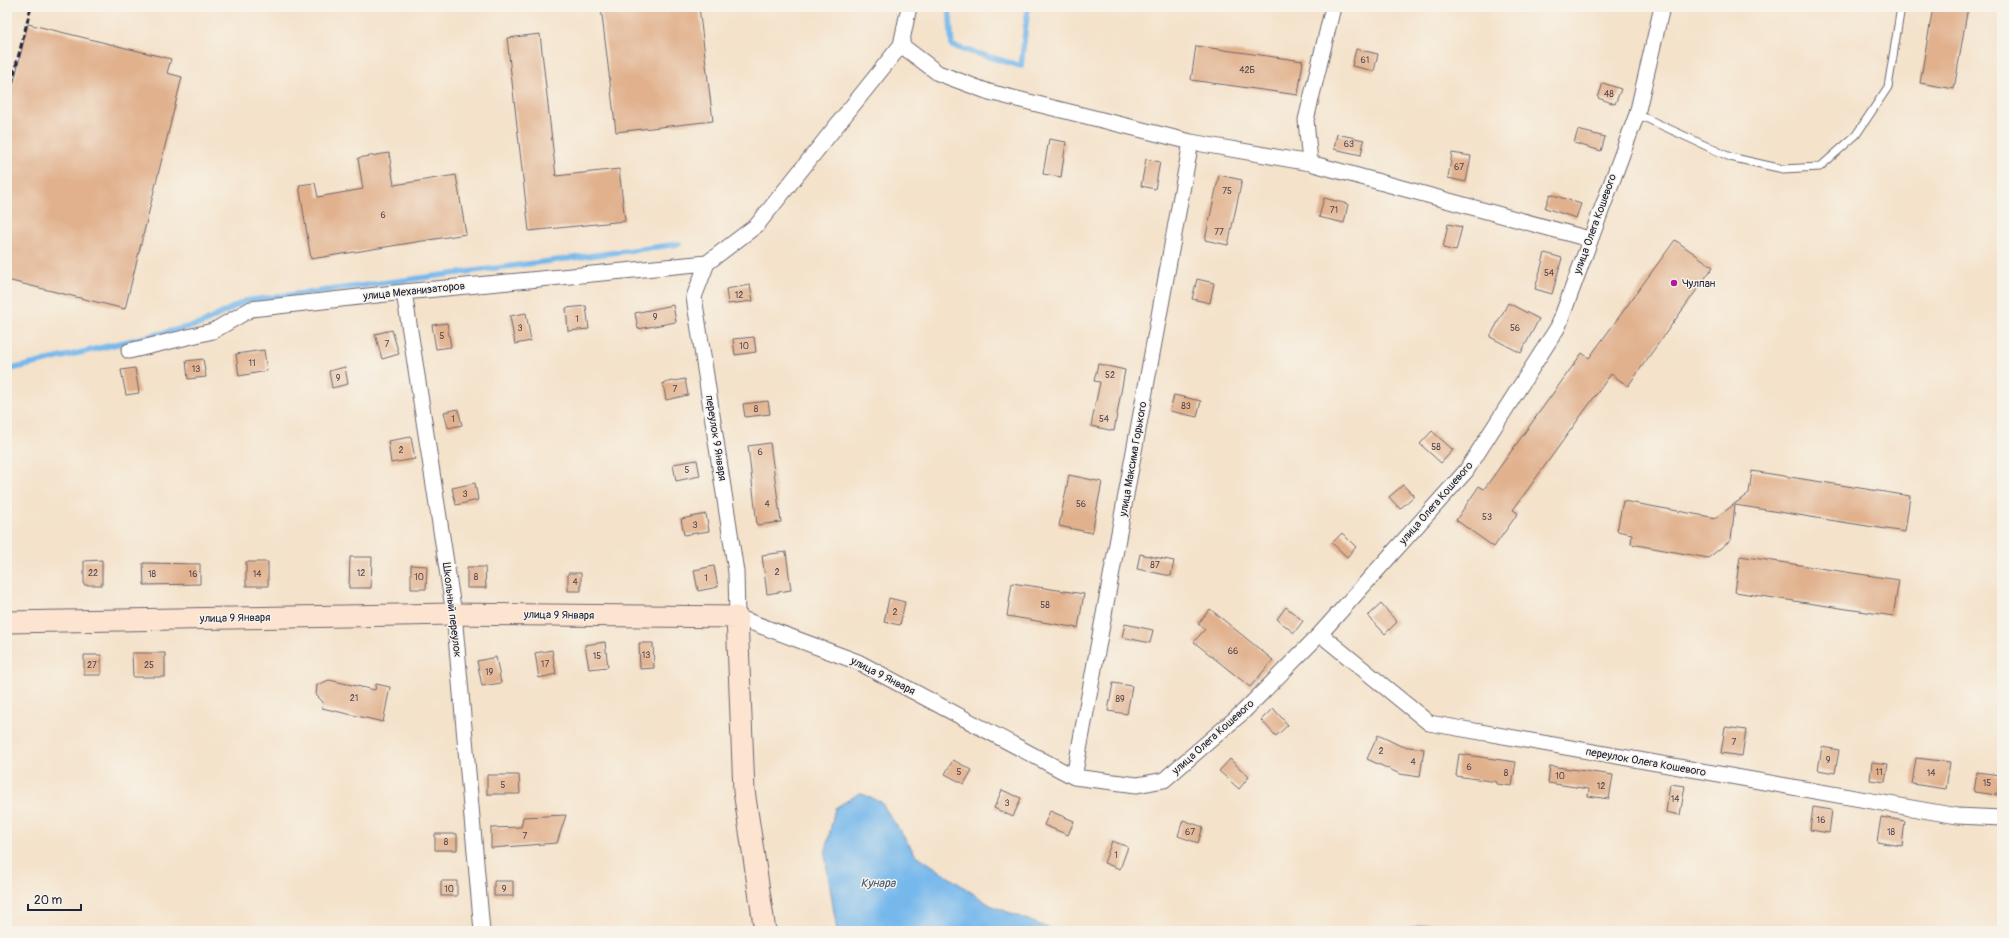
<svg xmlns="http://www.w3.org/2000/svg" width="2009" height="938" font-family="Pangolin,sans-serif">
<style>
.water{fill:#76b8ec;stroke:#4c6d94}
.lines{fill:none;stroke-linecap:round;stroke-linejoin:round}
.stream{stroke:#76b8ec;stroke-width:5.5}
.building{fill:#e1b18d}
.lane-casing{stroke:#6c656d;stroke-width:9}
.street-casing{stroke:#6c656d;stroke-width:17}
.secondary-casing{stroke:#6c656d;stroke-width:23}
.lane{stroke:#fff;stroke-width:7}
.street{stroke:#fff;stroke-width:15}
.secondary{stroke:#fde4d0;stroke-width:21}
.rail{stroke:#22223b;stroke-width:3;stroke-dasharray:6 3;stroke-linecap:butt}
.poi-dot{fill:#b5179e;stroke:#f7f3e8;stroke-width:1.5}
.labels{text-anchor:middle;dominant-baseline:central;stroke-width:3;stroke-linejoin:round;paint-order:stroke}
.number-label{font-size:9px;fill:#524650}
.street-label{font-size:11px;fill:#22223b;stroke:#f7f3e8}
.poi-label{font-size:11px;fill:#22223b;stroke:#f7f3e8;text-anchor:start}
.water-label{font-size:12px;font-style:italic;fill:#3f5679;stroke:#f7f3e8}
</style>
<rect width="100%" height="100%" fill="#f7f3e8"/>
<filter id="ink" filterUnits="userSpaceOnUse"><feTurbulence type="fractalNoise" baseFrequency=".025" numOctaves="2"/><feDisplacementMap in="SourceGraphic" scale="8" xChannelSelector="R" yChannelSelector="G"/><feConvolveMatrix kernelMatrix="1 2 1 2 8 2 1 2 1" color-interpolation-filters="sRGB"/></filter>
<filter id="wash" filterUnits="userSpaceOnUse"><feTurbulence type="fractalNoise" baseFrequency=".012" numOctaves="4" result="noise"/><feDisplacementMap in="SourceGraphic" scale="16" xChannelSelector="R" yChannelSelector="G"/><feGaussianBlur stdDeviation="0.9" result="paint"/><feColorMatrix in="noise" values="0 0 0 0 0 0 0 0 0 0 0 0 0 0 0 0 0 1.4 0 .05"/><feComposite in="paint" operator="in"/></filter>
<g filter="url(#wash)">
<rect width="100%" height="100%" fill="#f4e2ca"/>
<path class="water" d="M860 793 881 802 915 854 990 905 1056 931H837L825 855 835 808Z
M1429 924 1464 931H1392Z"/>
<g class="lines">
<path class="stream" d="M949 7 952 46 1021 66 1028 7
M7 370 201 324 245 301 679 244"/>
</g>
<g id="blocks">
<path class="building" d="M601 7H699L713 121 616 132Z
M1933 7H1968L1954 89 1920 83Z
M28 24 171 59 167 73 182 77 125 309 7 280V111Z
M540 34 556 176 619 169 625 221 529 231 507 38Z
M1196 46 1303 61 1298 95 1191 80Z
M1356 49 1378 54 1374 71 1352 66Z
M1603 83 1621 89 1615 104 1598 98Z
M1578 130 1605 137 1601 151 1574 143Z
M1337 134 1364 140 1361 155 1334 149Z
M1049 139 1066 142 1061 177 1043 174Z
M389 153 394 185 456 175 466 234 311 259 299 185 315 183 318 197 363 189 358 158Z
M1452 153 1471 156 1466 182 1448 178Z
M1146 159 1160 162 1155 189 1141 186Z
M1219 175 1242 180 1228 245 1205 240Z
M1550 194 1581 204 1576 218 1545 208Z
M1324 198 1348 204 1344 223 1319 217Z
M1448 224 1462 227 1456 251 1443 248Z
M1675 240 1713 267 1628 386 1611 374 1513 510 1518 513 1494 547 1456 520 1479 486 1484 489 1582 353 1589 358Z
M1545 253 1562 258 1552 294 1535 289Z
M1197 279 1214 283 1210 303 1192 299Z
M750 285 753 301 728 304 726 289Z
M1508 303 1539 319 1521 353 1490 337Z
M673 305 676 322 638 329 635 313Z
M586 306 589 329 568 331 566 308Z
M526 313 531 341 515 344 510 316Z
M447 323 451 347 436 349 432 325Z
M392 330 399 354 382 359 375 334Z
M754 337 756 352 735 355 733 339Z
M264 350 267 371 239 376 236 354Z
M203 359 206 377 188 379 186 361Z
M1098 364 1125 370 1114 431 1091 426 1100 382 1094 381Z
M345 367 348 384 332 388 329 371Z
M135 368 139 393 126 395 121 370Z
M685 379 688 395 666 400 663 383Z
M1174 395 1201 401 1197 417 1170 411Z
M768 401 770 414 745 417 743 404Z
M458 409 462 425 448 428 444 412Z
M1432 431 1453 450 1441 463 1420 444Z
M411 437 415 459 391 463 388 441Z
M770 443 781 522 757 525 748 446Z
M697 460 700 476 676 481 673 464Z
M1752 471 1910 496 1905 532 1735 505 1731 540 1708 558 1631 544 1632 534 1617 531 1623 501 1716 518 1749 493Z
M1069 475 1102 482 1092 533 1059 526Z
M475 483 478 500 456 505 452 488Z
M1403 485 1414 496 1400 509 1389 497Z
M706 514 709 531 684 535 681 519Z
M1342 533 1356 547 1347 557 1332 543Z
M786 552 791 590 767 594 762 555Z
M1140 554 1174 561 1171 576 1137 569Z
M1740 556 1899 580 1893 616 1735 592Z
M350 557H372L371 588H349Z
M102 560V585H84V561Z
M246 562H268V586H246Z
M143 563 200 564V584L144 585Z
M411 565 427 566 426 589H411Z
M714 566 718 587 698 591 694 570Z
M467 567H485L486 588H467Z
M568 573H581V591H568Z
M1012 583 1084 594 1078 628 1007 616Z
M889 598 905 602 900 625 884 622Z
M1381 604 1397 622 1385 634 1368 616Z
M1286 607 1303 621 1294 633 1277 619Z
M1210 609 1273 660 1250 687 1194 642 1205 629 1198 624Z
M1125 624 1153 630 1150 643 1122 637Z
M605 642 608 667 589 669 585 645Z
M639 643H653L654 668 640 669Z
M552 650 556 674 539 678 535 653Z
M132 653H165V677H133Z
M84 655H101V675H84Z
M496 657 501 683 482 686 477 661Z
M329 680 375 690 376 684 390 687 383 722 322 708 323 702 316 695 317 685Z
M1113 683 1132 686 1127 714 1108 711Z
M1273 708 1288 725 1276 736 1261 720Z
M1725 727 1746 730 1742 756 1721 753Z
M1378 735 1401 746 1424 749 1420 777 1400 774 1367 759Z
M1822 747 1839 750 1835 773 1818 770Z
M1459 754 1516 762 1512 786 1497 784V782L1456 776Z
M1916 758 1950 762 1946 789 1912 784Z
M1230 759 1249 777 1239 789 1219 771Z
M953 760 972 770 964 784 945 774Z
M1872 762 1888 764 1885 782 1870 780Z
M1550 766 1613 775 1609 799 1588 796 1589 789 1548 783Z
M1977 772 2000 775 1997 795 1974 792Z
M487 775H519L520 794H487Z
M1670 784 1685 786 1680 815 1666 812Z
M1002 790 1021 798 1013 817 994 808Z
M1813 807 1832 810 1829 833 1810 830Z
M1050 811 1074 821 1068 835 1044 825Z
M566 815 557 843 491 848V828L521 827 523 817Z
M1881 817 1905 821 1902 846 1877 842Z
M1183 820 1203 827 1198 843 1178 836Z
M435 834H457V850H435Z
M1112 841 1128 847 1120 869 1104 863Z
M441 881H457V896H441Z
M494 881H513V896H494Z"/>
</g>
</g>
<g filter="url(#ink)">
<use href="#blocks" fill-opacity="0" stroke="#6c656d" stroke-width="1"/>
<g class="lines">
<g class="lane-casing">
<path id="lane" d="M1637 114 1730 157 1783 169 1820 167 1856 135 1888 87 1901 7"/>
</g>
<g class="street-casing">
<path id="street" d="M901 45 938 73 989 92 1191 142 1310 163 1589 239
M1310 163 1306 120 1333 7
M707 263 694 297 736 572 737 617 858 662 1074 777 1137 785 1164 780 1243 712 1320 634 1466 471 1558 327 1637 114 1662 7
M707 263 757 225 901 45 909 7
M404 292 454 614 482 931
M129 351 213 331 251 309 404 292 707 263
M1320 634 1429 723 1957 816 2002 818
M1074 777 1191 142"/>
</g>
<g class="secondary-casing">
<path id="secondary" d="M7 622 454 614 737 617 744 791 765 931"/>
</g>
<use href="#lane" class="lane"/>
<use href="#street" class="street"/>
<use href="#secondary" class="secondary"/>
<path class="rail" d="M7 101 31 7"/>
</g>
</g>
<circle class="poi-dot" cx="1674" cy="283" r="4"/>
<g class="labels">
<g class="number-label">
<text x="1365" y="60">61</text>
<text x="1247" y="70">42Б</text>
<text x="1609" y="94">48</text>
<text x="1349" y="144">63</text>
<text x="1459" y="167">67</text>
<text x="1227" y="191">75</text>
<text x="1334" y="210">71</text>
<text x="383" y="215">6</text>
<text x="1219" y="232">77</text>
<text x="1549" y="273">54</text>
<text x="739" y="295">12</text>
<text x="655" y="317">9</text>
<text x="577" y="319">1</text>
<text x="520" y="328">3</text>
<text x="1515" y="328">56</text>
<text x="442" y="336">5</text>
<text x="387" y="344">7</text>
<text x="744" y="346">10</text>
<text x="252" y="363">11</text>
<text x="196" y="369">13</text>
<text x="1110" y="375">52</text>
<text x="338" y="378">9</text>
<text x="675" y="389">7</text>
<text x="1186" y="406">83</text>
<text x="756" y="409">8</text>
<text x="453" y="419">1</text>
<text x="1104" y="419">54</text>
<text x="1436" y="447">58</text>
<text x="401" y="450">2</text>
<text x="760" y="452">6</text>
<text x="687" y="470">5</text>
<text x="465" y="494">3</text>
<text x="767" y="504">4</text>
<text x="1081" y="504">56</text>
<text x="1487" y="517">53</text>
<text x="695" y="525">3</text>
<text x="1155" y="565">87</text>
<text x="777" y="572">2</text>
<text x="93" y="573">22</text>
<text x="361" y="573">12</text>
<text x="152" y="574">18</text>
<text x="193" y="574">16</text>
<text x="257" y="574">14</text>
<text x="419" y="577">10</text>
<text x="476" y="577">8</text>
<text x="706" y="578">1</text>
<text x="575" y="582">4</text>
<text x="1045" y="605">58</text>
<text x="895" y="612">2</text>
<text x="1233" y="651">66</text>
<text x="646" y="655">13</text>
<text x="597" y="656">15</text>
<text x="545" y="664">17</text>
<text x="92" y="665">27</text>
<text x="149" y="665">25</text>
<text x="489" y="672">19</text>
<text x="354" y="698">21</text>
<text x="1120" y="699">89</text>
<text x="1734" y="742">7</text>
<text x="1381" y="751">2</text>
<text x="1828" y="760">9</text>
<text x="1413" y="762">4</text>
<text x="1469" y="767">6</text>
<text x="959" y="772">5</text>
<text x="1879" y="772">11</text>
<text x="1506" y="773">8</text>
<text x="1931" y="773">14</text>
<text x="1560" y="776">10</text>
<text x="1987" y="783">15</text>
<text x="503" y="785">5</text>
<text x="1601" y="786">12</text>
<text x="1675" y="799">14</text>
<text x="1007" y="803">3</text>
<text x="1821" y="820">16</text>
<text x="1190" y="832">67</text>
<text x="1891" y="832">18</text>
<text x="525" y="836">7</text>
<text x="446" y="842">8</text>
<text x="1116" y="855">1</text>
<text x="449" y="889">10</text>
<text x="504" y="889">9</text>
</g>
<g class="street-label">
<text transform="translate(1595 224) rotate(-70)">улица Олега Кошевого</text>
<text transform="translate(414 291) rotate(-6)">улица Механизаторов</text>
<text transform="translate(716 438) rotate(81)">переулок 9 Января</text>
<text transform="translate(1133 459) rotate(-80)">улица Максима Горького</text>
<text transform="translate(1436 503) rotate(-49)">улица Олега Кошевого</text>
<text transform="translate(452 610) rotate(83)">Школьный переулок</text>
<text transform="translate(559 615) rotate(1)">улица 9 Января</text>
<text transform="translate(235 618) rotate(-1)">улица 9 Января</text>
<text transform="translate(883 676) rotate(27)">улица 9 Января</text>
<text transform="translate(1213 737) rotate(-42)">улица Олега Кошевого</text>
<text transform="translate(1646 762) rotate(10)">переулок Олега Кошевого</text>
</g>
<g class="poi-label">
<text x="1682" y="283">Чулпан</text>
</g>
<g class="water-label">
<text x="878" y="883">Кунара</text>
</g>
</g>
<rect width="2009" height="938" fill="none" stroke="#f7f3e8" stroke-width="24"/>
<path d="M28 904v6h53v-6" fill="none" stroke="#22223b" stroke-width="2"/>
<text x="34" y="904" font-size="12" fill="#22223b" stroke="#f7f3e8" stroke-width="3" paint-order="stroke">20 m</text>
</svg>
